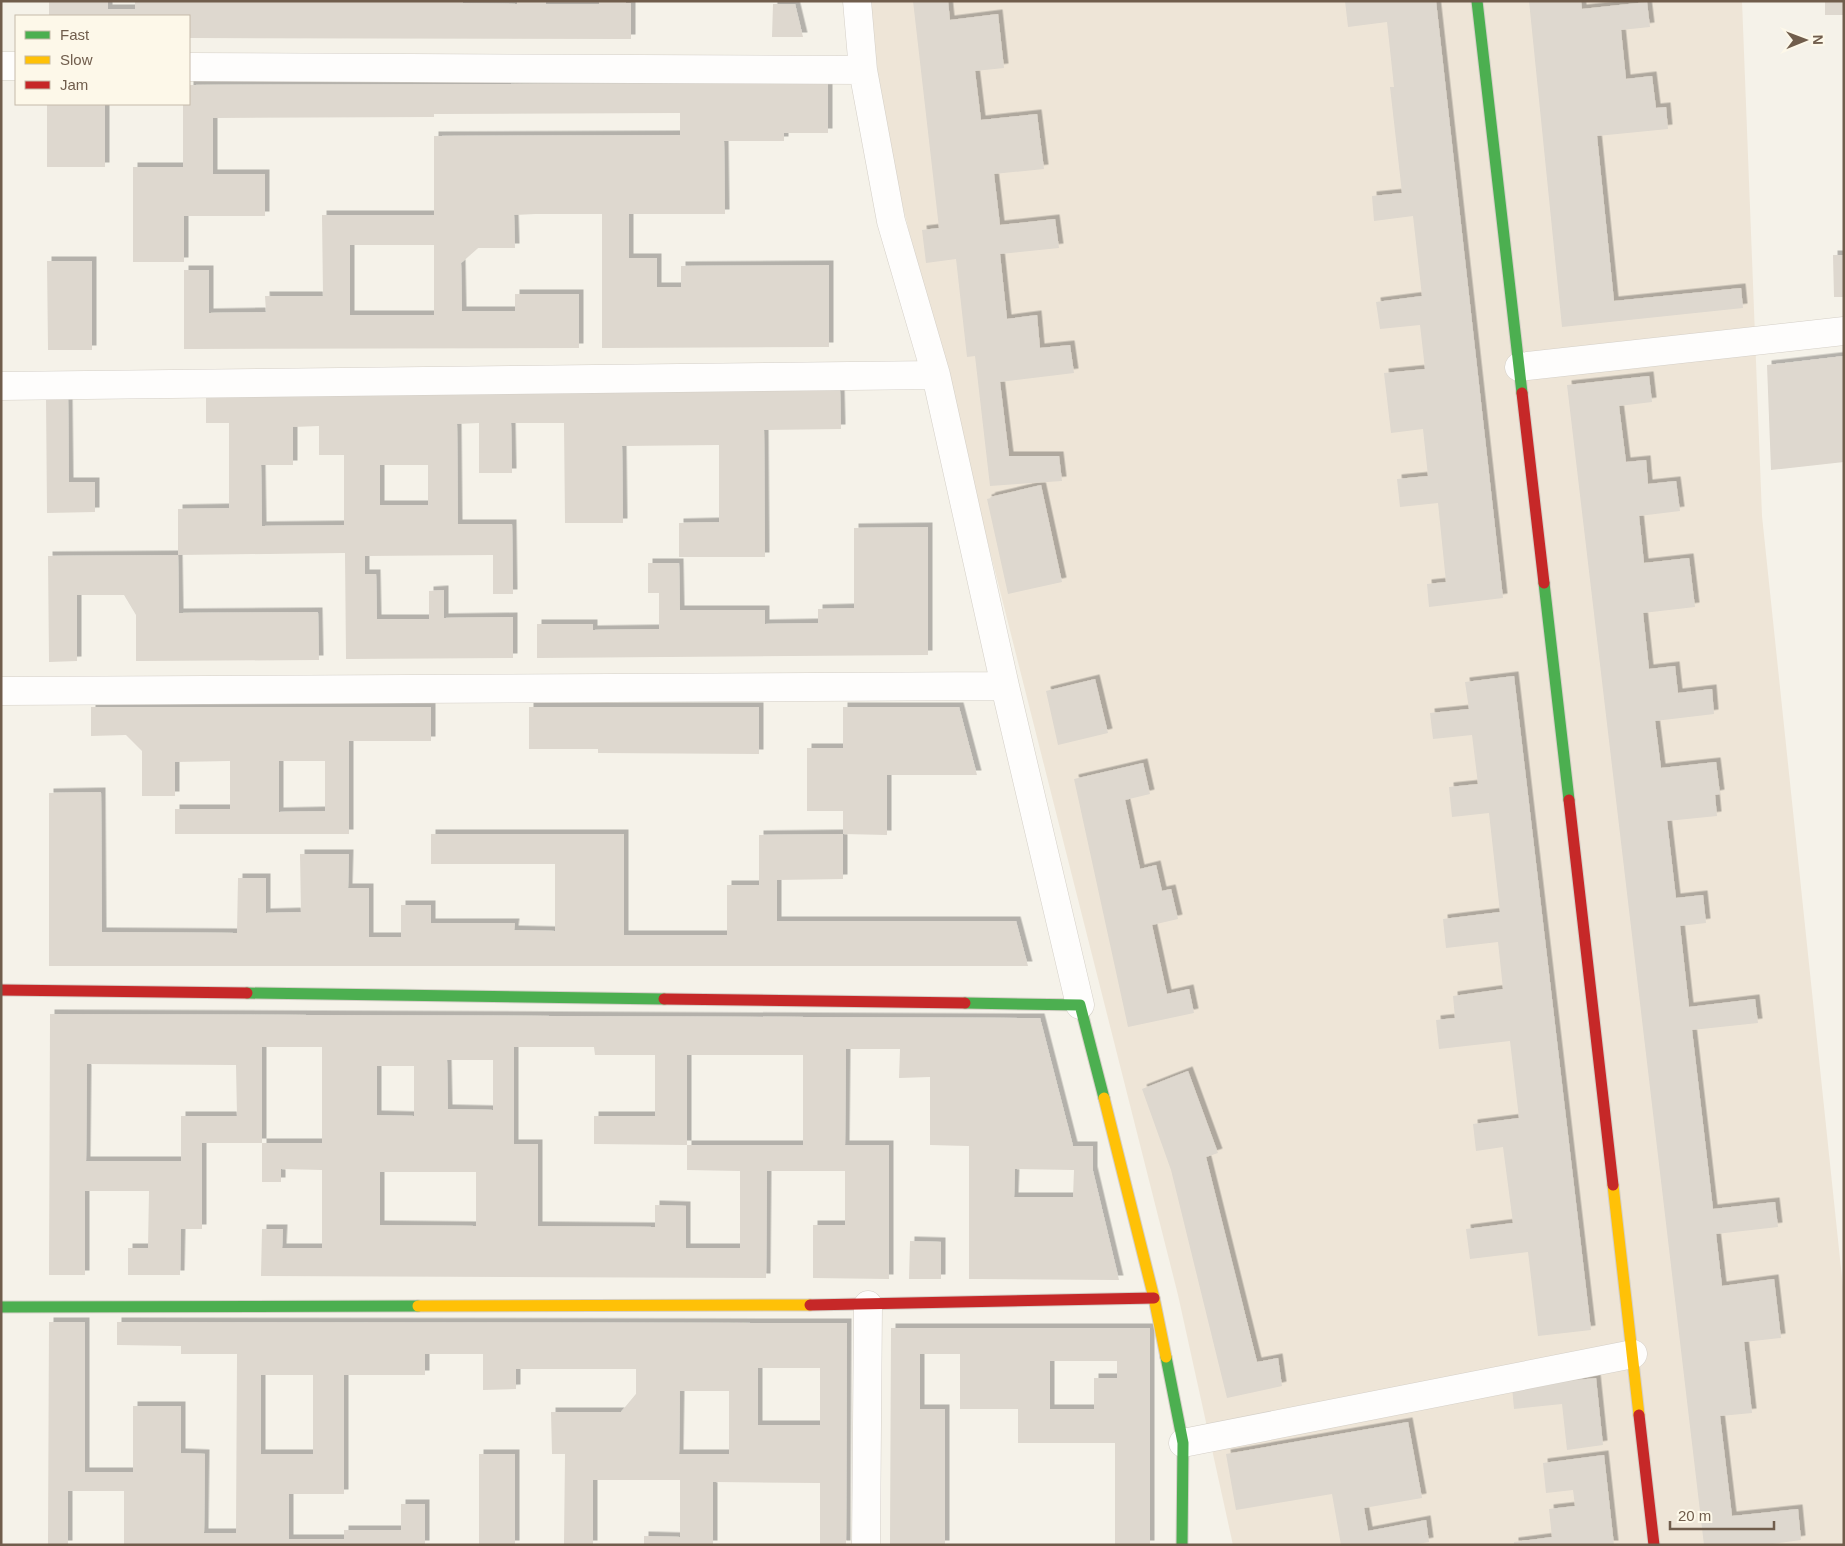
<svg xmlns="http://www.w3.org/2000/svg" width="1845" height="1546" font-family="Arial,sans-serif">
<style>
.residential{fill:#eee5d7}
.building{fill:#ded8cf;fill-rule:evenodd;filter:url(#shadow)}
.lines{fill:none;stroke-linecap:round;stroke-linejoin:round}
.street-casing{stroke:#d4cfc7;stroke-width:29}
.fast-casing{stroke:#d5cfc7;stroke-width:13}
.slow-casing{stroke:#d5cfc7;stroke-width:13}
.jam-casing{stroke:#d5cfc7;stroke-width:13}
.street{stroke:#fefdfc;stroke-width:28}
.fast{stroke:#4caf50;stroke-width:11}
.slow{stroke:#ffc107;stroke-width:11}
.jam{stroke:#c62828;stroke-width:11}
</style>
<defs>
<filter id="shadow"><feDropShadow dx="4.5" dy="-4.5" stdDeviation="0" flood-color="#0004"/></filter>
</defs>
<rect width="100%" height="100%" fill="#f5f2e9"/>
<path class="residential" d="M869 1H1742L1762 516 1844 1297V1545H1233L1178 1295 886 140Z"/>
<path class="building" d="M49 1H108V9H135V1H463V3L517 4V1H546V4H599V1H626V3H631V39L189 38V16H49Z
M913 1H948L950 20 998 14 1004 68 975 71 981 120 1037 114 1044 169 994 174 1000 225 1055 219 1059 248 1000 254 1007 319 1037 315 1040 348 1070 345 1074 373 1000 382 1009 456H1059L1062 481 990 486 975 356 967 357 956 259 926 263 922 230 939 228Z
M1345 1H1436L1503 598 1429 607 1427 584 1446 582 1438 503 1400 507 1397 479 1428 476 1423 429 1391 433 1384 373 1425 369 1420 325 1380 329 1376 302 1422 296 1413 216 1374 221 1372 196 1402 193 1390 87H1394L1387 22 1348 27Z
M1529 1H1581L1582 9 1647 2 1650 27 1621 30 1626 79 1652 76 1656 108 1666 107 1668 129 1597 136 1614 301 1741 288 1743 308 1562 327Z
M1825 1H1844V15H1825Z
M773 4H795L803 37H772Z
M828 83V133H784V141H724L725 214H629V258H657V287H681V266L829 265V347L602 348V214H536L514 215 515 248H478L461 263 462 311H515V294H579V348L184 349V270H209V313L266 312 265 296H323L322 215H434V136L680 135V113L434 114V117L213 118V174H265V216H184V262H133V167H183V104H189V85ZM350 245H434V315H350Z
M47 104H105V167H47Z
M1833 255H1844V297H1834Z
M47 261H92V350H48Z
M1844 356V462L1771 470 1767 365Z
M1649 376 1652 402 1619 406 1626 462 1646 460 1648 484 1676 481 1680 511 1639 516 1644 563 1689 558 1695 607 1643 613 1649 669 1675 666 1678 693 1712 689 1714 714 1655 721 1661 768 1716 762 1720 794 1715 795 1717 816 1667 821 1676 898 1703 895 1706 923 1680 926 1689 1007 1755 999 1758 1023 1692 1030 1713 1209 1775 1202 1778 1227 1716 1234 1722 1286 1774 1279 1781 1338 1744 1342 1752 1413 1720 1416 1732 1516 1798 1509 1801 1540 1765 1545H1704L1567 385Z
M840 390 841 429 764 430 765 557H679V523L719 522V445L622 446 623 523H565L564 423H511L512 473H479V423L457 424 458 524H512L513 594H493V555L365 556V574H376L377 619H429V591L444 590V618L513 617V658L346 659 345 553 178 555V509L229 508V423H206V395ZM319 426V455H344V525L262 526 261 465H293V427ZM380 465H428V505H380Z
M46 396H68L69 482H95V512L47 513Z
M1041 485 1062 582 1008 594 987 499 991 498 990 497Z
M928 527V655L537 658V624H593V630L659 629V593H648V563H679L680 610H765V624L818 623V609L854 608V528Z
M178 555 179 613 318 612 319 660 136 661V615L124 595H77V661L49 662 48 556Z
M1514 676 1591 1330 1538 1336 1528 1252 1470 1259 1466 1229 1513 1223 1503 1147 1476 1151 1473 1124 1519 1118 1510 1041 1439 1049 1436 1020 1455 1018 1453 996 1503 989 1498 942 1446 948 1443 919 1500 912 1489 813 1452 817 1449 787 1478 784 1472 735 1433 739 1430 713 1469 709 1465 682Z
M1095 679 1108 733 1058 745 1046 691Z
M91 707H431V741H349V834H175V809H230V761L175 762V796H142V751L126 735 91 736ZM279 761H325V811L279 812Z
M529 707H759V754L598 753V749H529Z
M843 707H959L977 775H887V835L843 834V879L777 880V921H1016L1028 966H49V793L101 792 102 932 237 933 238 878H266V913L301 912 300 854H349L348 888H369V937H401V905H431V923H515L514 930 555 931V864H431V834H624V935H727V885H759V835L843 834V811H807V748H843Z
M1143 763 1150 794 1125 800 1140 869 1156 865 1162 891 1171 889 1178 919 1152 925 1167 994 1189 989 1194 1013 1128 1027 1074 779Z
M50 1014 1040 1018 1073 1146H1093V1171L1119 1280 969 1279V1146L930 1145V1077L899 1078 900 1049H846L845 1145H889V1279L813 1278V1225H845V1171H767L766 1278 261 1276 262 1229H283L282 1248H322V1170L281 1169V1182H262V1143H322V1047H262V1143H202V1229H181L180 1275H128V1248H148L149 1191H85V1275H49ZM514 1047H594L595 1055H655V1116H594V1144L687 1145V1170L740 1171V1248H686V1206L655 1205V1227L538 1226V1144H514ZM687 1055H803V1145H687ZM447 1060H493V1110L448 1109ZM87 1064 236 1065 237 1116H181V1161H86ZM377 1066H414V1116L377 1115ZM1015 1169 1074 1170 1073 1197H1014ZM380 1172H476V1226L380 1225Z
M1188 1071 1218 1153 1206 1157 1257 1362 1278 1358 1282 1386 1227 1398 1171 1170 1142 1089Z
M910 1241 941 1242V1279H909Z
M49 1322H85V1472H133V1406H181V1453L205 1454 204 1533H236L237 1354H181V1346L117 1345V1322L847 1323 846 1545H820V1483L713 1482V1545H644V1536L680 1537V1480H593V1545H564L565 1454H552L551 1412H621L636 1394V1369H516V1389L483 1390V1354H425V1375H344V1494H289V1539H344V1530H401V1504H425V1545H124V1491H68V1545H48ZM758 1368H820V1425H758ZM261 1375H313V1454H261ZM680 1391H729V1454H679Z
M891 1328H1150V1545H1115V1443H1018V1409H960V1354H920V1409H945V1545H890ZM1050 1361H1117V1378H1094V1409H1050Z
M1596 1378 1603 1445 1567 1450 1562 1404 1514 1409 1512 1387Z
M1408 1422 1422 1498 1364 1508 1368 1531 1426 1520 1429 1542 1412 1545H1341L1332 1494 1236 1510 1226 1454Z
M479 1454H515V1545H479Z
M1604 1455 1614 1545H1514V1542L1552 1537 1549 1509 1575 1506 1573 1490 1546 1493 1543 1463Z"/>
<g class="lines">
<g class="street-casing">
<path id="street" d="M857 1 863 70 891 221 936 375 1005 686 1080 1005
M1 66H16
M189 67 863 70
M1519 367 1844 331
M1 386 936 375
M1 691 1005 686
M1183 1443 1633 1354
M866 1545 868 1305"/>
</g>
<g class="fast-casing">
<path id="fast" d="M1477 1 1522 393
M1544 583 1569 800
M247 993 664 999
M965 1003 1080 1005 1104 1098
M1 1307 418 1306
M1166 1357 1183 1443 1182 1545"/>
</g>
<g class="slow-casing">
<path id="slow" d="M1104 1098 1154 1298 1166 1357
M1613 1185 1639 1415
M418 1306 810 1305"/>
</g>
<g class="jam-casing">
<path id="jam" d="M1522 393 1544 583
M1569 800 1613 1185
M1 990 247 993
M664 999 965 1003
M810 1305 1154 1298
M1639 1415 1654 1545"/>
</g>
<use href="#street" class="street"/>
<use href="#fast" class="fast"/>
<use href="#slow" class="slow"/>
<use href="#jam" class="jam"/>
</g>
<rect width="1845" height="1546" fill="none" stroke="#705d4c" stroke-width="5"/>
<rect x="15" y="15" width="175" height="90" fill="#fdf8e9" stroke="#c5baaa"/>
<rect x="25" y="31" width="25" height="8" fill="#4caf50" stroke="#c5baaa"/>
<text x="60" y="40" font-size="15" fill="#705d4c">Fast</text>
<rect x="25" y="56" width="25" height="8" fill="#ffc107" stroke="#c5baaa"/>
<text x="60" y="65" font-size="15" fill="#705d4c">Slow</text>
<rect x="25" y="81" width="25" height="8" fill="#c62828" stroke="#c5baaa"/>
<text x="60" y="90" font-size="15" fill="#705d4c">Jam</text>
<g transform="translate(1805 40) rotate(89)" stroke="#fdf8e9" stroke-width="4" paint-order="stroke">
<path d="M0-4L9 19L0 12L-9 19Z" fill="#705d4c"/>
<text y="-8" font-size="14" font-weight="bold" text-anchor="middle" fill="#705d4c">N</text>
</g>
<path d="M1670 1521v8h104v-8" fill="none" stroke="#705d4c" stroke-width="2.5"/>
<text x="1678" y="1521" font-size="15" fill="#705d4c" stroke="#fdf8e9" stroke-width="4" paint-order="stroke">20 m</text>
</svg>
